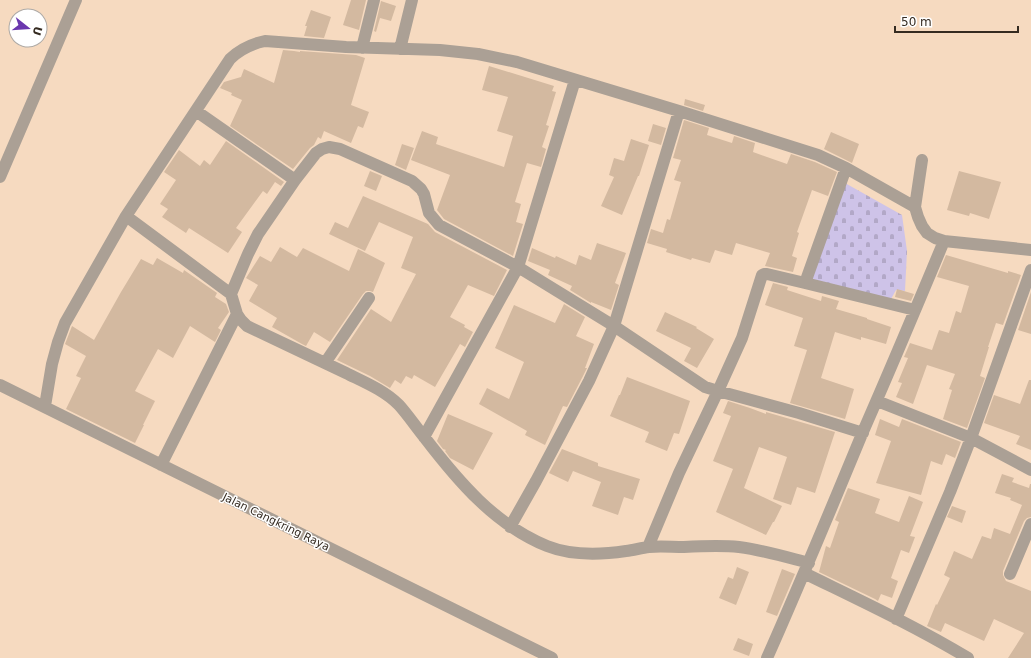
<svg xmlns="http://www.w3.org/2000/svg" width="1031" height="658" font-family="'DejaVu Sans',sans-serif">
<style>
.cemetery{fill:url(#cemetery-stones)}
.building{fill:#d3b9a0}
.lines{fill:none;stroke-linecap:round;stroke-linejoin:round}
.minor{stroke:#aba095;stroke-width:12}
.labels{text-anchor:middle;dominant-baseline:central;stroke-width:3;stroke-linejoin:round;paint-order:stroke}
.street-label{font-size:11px;fill:#352b21;stroke:#fff}
</style>
<defs>
<pattern id="cemetery-stones" width="16" height="16" patternUnits="userSpaceOnUse"><rect width="16" height="16" fill="#cec3e8"/><path d="M2 7V4a2 2 0 0 1 4 0v3zM10 15v-3a2 2 0 0 1 4 0v3z" fill="#b2a8c7"/></pattern>
</defs>
<rect width="100%" height="100%" fill="#f6dac0"/>
<path class="cemetery" d="M845 183 902 215 907 251 905 291 896 290 891 299 809 279Z"/>
<path class="building" d="M351 0H366L359 30 343 25Z
M381 1 396 6 391 21 380 18 376 32 374 31Z
M311 10 331 17 324 38 304 36 307 26H305Z
M283 50 294 51 300 52V51L356 55 365 58 351 105 369 112 363 128 358 126 351 143 324 131 321 139 318 137 314 145 310 148 293 169 230 126 242 100 231 95 232 93 220 88 224 82 241 77 244 69 274 83Z
M489 66 554 86 552 91 556 92 546 125 549 126 542 147 546 149 541 167 527 163 515 202 521 204 516 222 523 224 513 256 444 219 437 210 450 175 411 160 422 131 438 137 436 144 504 167 513 136 497 131 508 97 482 90Z
M685 99 705 105 703 111 684 105Z
M684 120 709 128 707 135 732 143 734 136 755 143 753 152 787 164 791 154 815 162 837 172 828 196 812 190 797 232 799 233 792 256 797 258 793 272 765 266 770 253 736 243 732 255 715 250 710 263 692 258 691 260 666 252 667 249 647 243 651 229 663 233 667 219 670 220 681 182 674 180 681 160 673 158Z
M653 124 666 128 661 145 648 141Z
M831 132 859 144 852 163 824 149Z
M631 139 649 145 639 176H638L622 215 601 206 614 177 609 175 614 158 624 161Z
M226 141 284 182 281 186 275 182 267 194 263 191 236 228 242 232 228 253 189 228 186 233 162 217 168 209 160 204 176 180 164 172 179 150 200 166 204 160 210 165Z
M402 144 414 148 406 170 395 165Z
M370 171 382 176 376 191 364 186Z
M959 171 1001 182 989 219 970 213 969 216 947 210Z
M363 196 428 224 435 232 507 270 494 296 468 285 450 317 465 325 464 327 473 332 465 347 460 344 435 387 414 375 412 379 406 376 401 384 395 380 390 388 370 376 337 360 371 309 391 322 416 274 401 268 413 237 379 222 365 251 329 234 335 222 348 228Z
M597 243 626 253 615 283 619 285 611 310 591 302V303L570 290 572 286 548 275 550 270 528 261 532 248 555 258 556 256 576 265 579 255 591 260Z
M280 247 297 257 303 248 349 271 358 249 385 263 373 292 370 291H366L363 294 330 342 314 332 306 346 302 344 272 327 277 318 249 301 258 285 246 278 260 256 271 262Z
M946 255 1008 273V271L1021 275 1003 325 996 323 988 347H989L980 376 985 378 967 428 943 419 952 390 949 389 955 374 927 365 913 404 896 397 902 383 898 382 908 358 904 357 910 343 932 350 939 330 949 333 956 311 961 313 969 286 937 277Z
M157 258 183 273 184 270 217 293 215 297 226 304 229 312 218 328 221 330 215 342 190 326 173 358 158 349 135 391 155 401 143 425H144L135 443 66 409 81 378 76 376 86 356 65 344 72 326 94 340 121 292 141 259 153 265Z
M773 283 788 287 787 290 821 301 822 296 839 301 836 309 867 318V319L891 327 886 344 861 337V340L835 332 821 378 854 389 845 419 790 403 807 350 794 346 803 318 765 305Z
M897 289 914 294 911 301 895 297Z
M1031 292V334L1018 330Z
M564 304 585 317 576 336 594 344 585 368H587L582 378 567 407 563 406 545 445 525 435 527 431 479 404 487 388 509 399 524 362 495 348 514 305 555 323Z
M665 312 697 327 696 328 714 339 697 368 684 361 691 348 656 331Z
M627 377 690 401 679 434 674 433 667 451 645 442 649 432 610 416 619 395H620Z
M1029 380H1031V450L1016 444 1020 436 984 423 994 395 1020 404Z
M728 401 750 408 766 414V412L835 432 815 493 797 487 791 505 773 499 787 457 759 447 744 488 782 506 774 522H773L766 535 716 512 733 469 713 461 731 416 723 413Z
M448 414 493 433 473 470 450 458 445 451 446 450 443 449 437 441Z
M880 419 899 427 902 419 961 442 955 458 946 454 942 465 931 461 921 495 876 483 891 441 875 435Z
M562 449 598 463V466L640 479 633 500 624 497 618 515 592 506 601 482 573 471 568 482 549 473Z
M1002 474 1014 478 1012 482 1029 488 1030 484H1031V517L1027 518 1024 521 1003 571V575L1006 581 1031 591V658H1008L1024 633 994 619 984 641 945 623 941 632 927 626 936 604 937 605 950 578 944 575 954 551 972 559 982 536 991 539 994 528 1010 534 1022 505 1010 500 1011 498 995 493Z
M848 488 880 499 875 513 899 522 909 496 923 502 910 536 915 537 909 553 901 550 891 578 898 581 892 598 881 594 878 601 875 599 819 572 826 546 830 548 839 522 835 520Z
M952 506 966 511 962 523 947 517Z
M737 567 749 572 736 605 719 598 728 577 733 579Z
M782 569 795 574 777 616 766 612Z
M738 638 753 644 749 656 733 650Z"/>
<g class="lines">
<path class="minor" d="M362 48 374 0
M400 49 412 0
M196 111 295 180
M922 160 915 207 918 217 922 226 927 233 935 238 944 241 1031 250
M0 177 76 0
M126 216 231 294
M805 283 915 310
M237 314 241 320 247 326C280 342 313 357 346 373 364 382 384 390 399 405 408 415 416 427 425 438 458 481 495 525 547 546 572 556 599 555 626 551 634 550 641 548 649 547 660 546 672 547 684 547 702 546 721 545 739 547 763 550 786 557 809 563
M325 363 369 298
M0 385 552 658
M877 401 971 438 1031 470
M45 406 52 364 58 342 65 323 126 216 230 59C240 49 251 44 265 41L346 47 440 50 478 54 517 62 679 111 818 155 846 168 915 207
M424 437 518 267 575 80
M161 465 237 314 231 294 248 254 258 234 295 180 316 153 322 149 329 147 340 149 412 181 421 189 424 194 429 213 439 225 518 267 614 326 705 387 718 391 799 413 863 433
M510 527 536 481 589 381 614 326 679 111
M648 547 679 473 718 391 742 338 762 275 764 274H767L805 283 846 168
M804 573C859 600 915 626 968 658
M1010 574 1031 524
M896 619 950 492 971 438 1031 270
M767 658C800 584 831 509 862 434 890 370 917 306 944 241"/>
</g>
<g class="labels">
<g class="street-label">
<text transform="translate(276 522) rotate(26)">Jalan Cangkring Raya</text>
</g>
</g>
<g transform="translate(28 28) rotate(107)"><circle r="19" fill="#ffffff" stroke="#aeaaa6"/>
<path d="M0-3L7 15L0 10L-7 15Z" fill="#6a37ae"/>
<text y="-6" font-size="11" font-weight="bold" text-anchor="middle" fill="#352b21">U</text>
</g>
<path d="M895 26v6h123v-6" fill="none" stroke="#352b21" stroke-width="2"/>
<text x="901" y="26" font-size="12" fill="#352b21" stroke="#ffffff" stroke-width="3" paint-order="stroke">50 m</text>
</svg>
